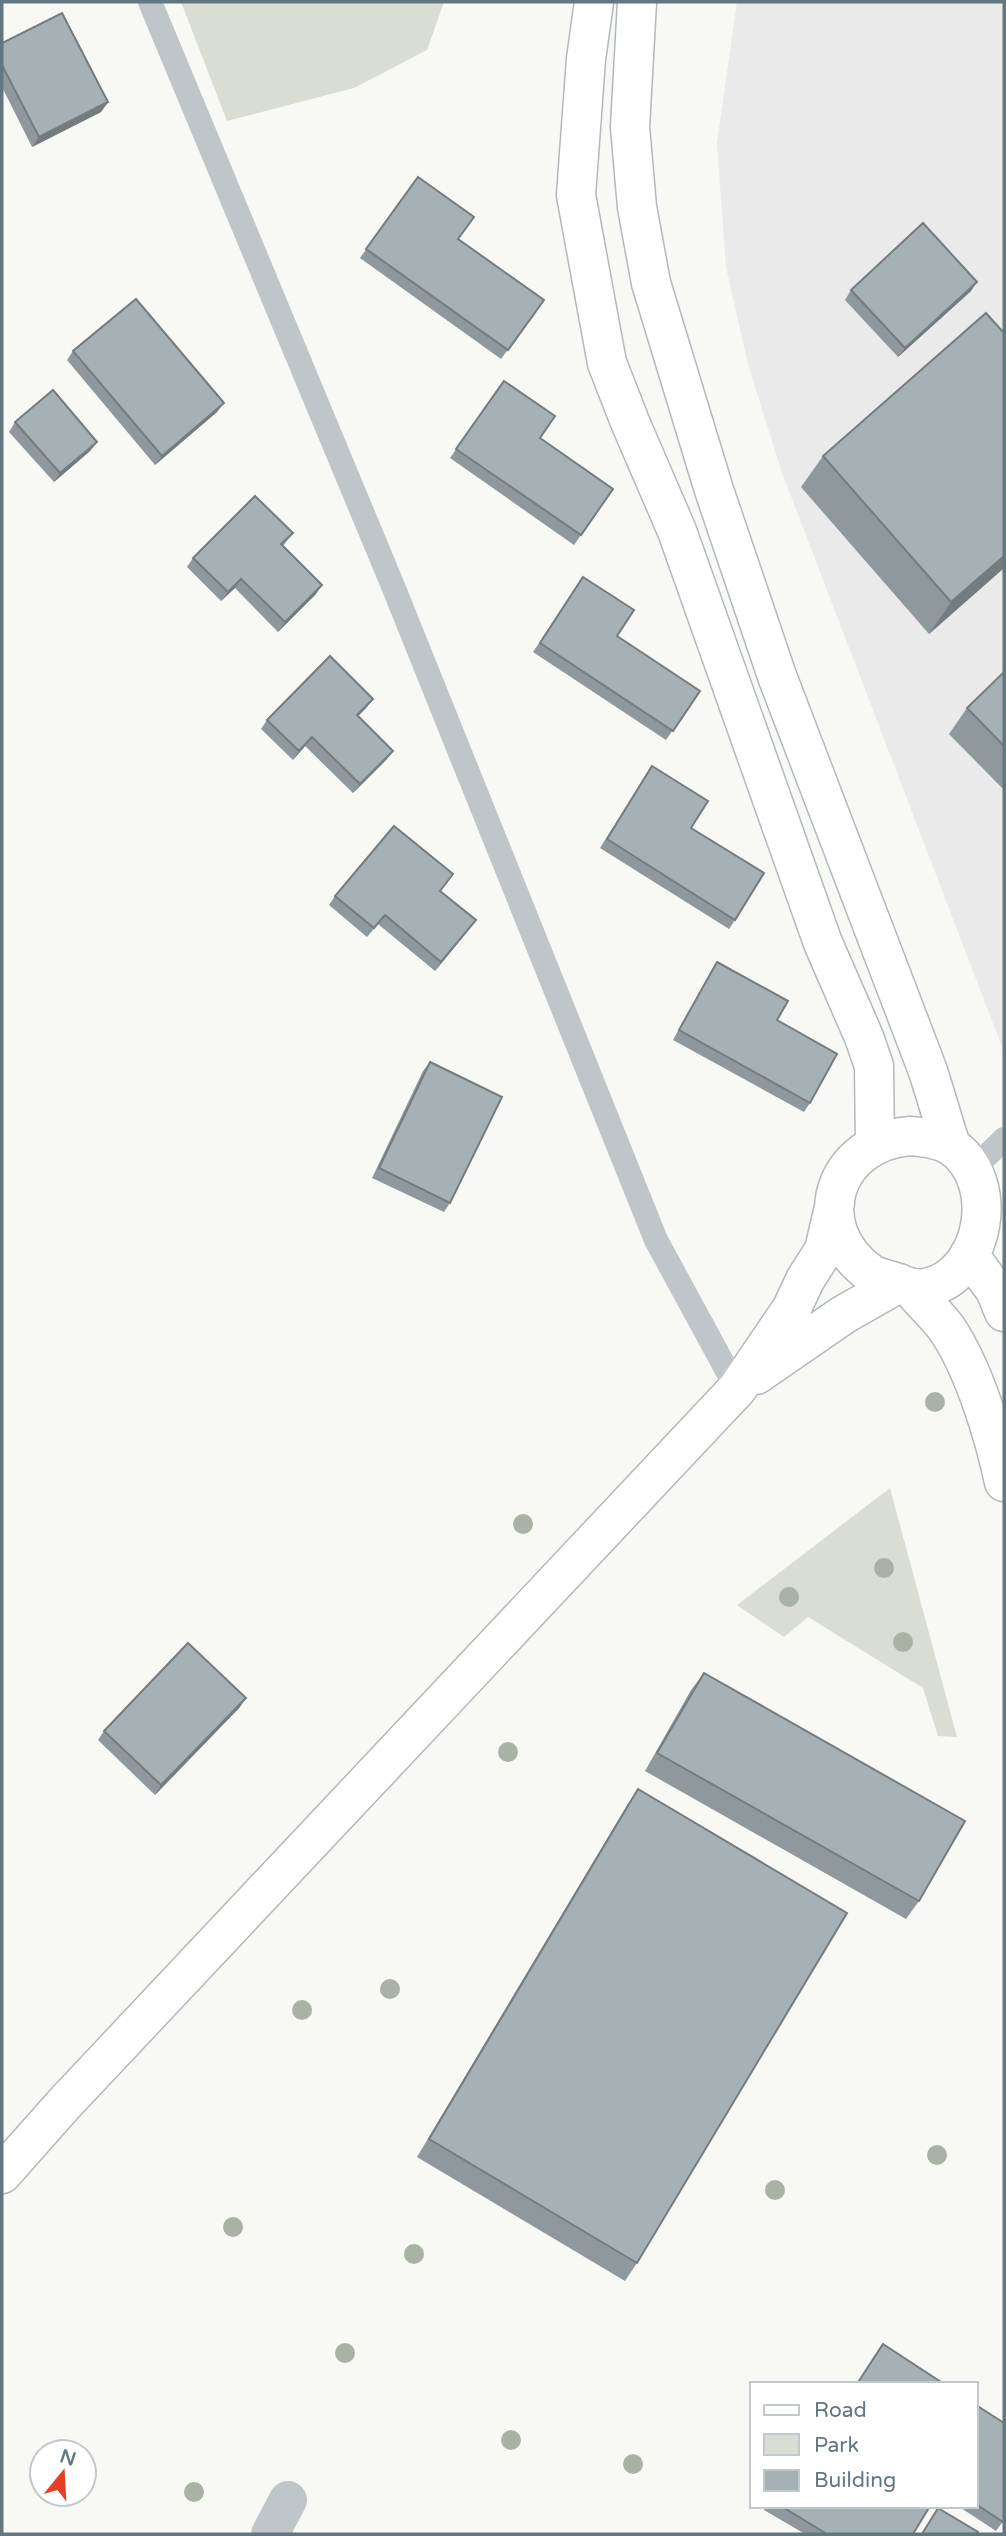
<svg xmlns="http://www.w3.org/2000/svg" width="1006" height="2536" font-family="'Varela Round',sans-serif">
<style>
.built{fill:#e9eae9}
.green{fill:#d9ddd4}
.lines{fill:none;stroke-linecap:round;stroke-linejoin:round}
.secondary-casing{stroke:#b1b9bd;stroke-width:41}
.lane{stroke:#bfc5c8;stroke-width:24}
.street{stroke:#bfc5c8;stroke-width:38}
.secondary{stroke:#fff;stroke-width:38}
.tree{fill:#a9b2a4}
.wall{fill:#8f989c}
.shaded-wall{fill:#747c7f}
.building{fill:#a6b1b5;stroke:#747c7f;stroke-width:2}
</style>
<rect width="100%" height="100%" fill="#f8f8f5"/>
<path class="built" d="M737 2H1004V1052L781 470 748 364 726 267 717 143Z"/>
<path class="green" d="M181 2H444L427 50 354 88 227 121Z
M890 1488 957 1737 938 1736 923 1688 808 1617 784 1637 737 1605Z"/>
<g class="lines">
<g class="secondary-casing">
<path id="secondary" d="M594 2 586 59 576 195 607 363 630 422 677 531 823 943 864 1037 874 1066 875 1144
M637 2 630 127 637 207 651 283 714 490 777 676 928 1071 951 1146
M910 1136C923 1137 940 1139 951 1146 1002 1180 986 1276 926 1288 914 1290 906 1286 895 1282 887 1279 877 1278 870 1273 806 1227 833 1142 910 1136Z
M969 1255 995 1290 1004 1312
M911 1288C922 1302 937 1315 947 1329 974 1369 994 1435 1004 1482
M756 1375 843 1315 899 1283
M2 2174 64 2104 737 1389 792 1308 805 1280 824 1250 835 1203"/>
</g>
<path class="lane" d="M150 2 393 586 656 1240 737 1389
M972 1170 1004 1139"/>
<path class="street" d="M270 2534 288 2500"/>
<use href="#secondary" class="secondary"/>
</g>
<g class="tree">
<circle cx="935" cy="1402" r="10"/>
<circle cx="523" cy="1524" r="10"/>
<circle cx="884" cy="1568" r="10"/>
<circle cx="789" cy="1597" r="10"/>
<circle cx="903" cy="1642" r="10"/>
<circle cx="508" cy="1752" r="10"/>
<circle cx="390" cy="1989" r="10"/>
<circle cx="302" cy="2010" r="10"/>
<circle cx="937" cy="2155" r="10"/>
<circle cx="775" cy="2190" r="10"/>
<circle cx="233" cy="2227" r="10"/>
<circle cx="414" cy="2254" r="10"/>
<circle cx="345" cy="2353" r="10"/>
<circle cx="511" cy="2440" r="10"/>
<circle cx="633" cy="2464" r="10"/>
<circle cx="194" cy="2492" r="10"/>
</g>
<path class="wall" d="M2 43 108 102 101 112 32 147 2 87Z
M418 177 458 239 544 300 501 359 360 258Z
M851 290 971 291 898 357 845 300Z
M1004 331V568L929 634 801 487 823 456Z
M73 351 217 412 155 465 67 360Z
M504 381 540 438 613 489 574 545 450 458Z
M15 422 97 442 90 451 54 482 9 432Z
M293 533 283 546 316 594 278 632 235 588 221 601 187 567 193 558Z
M583 577 617 636 700 691 666 740 533 652Z
M1004 672V790L949 734 967 708Z
M373 699 366 708 358 716 393 751 386 760 353 793 305 746 293 760 261 729 267 720Z
M652 766 691 828 735 920 729 929 600 848Z
M453 874 440 892 476 920 435 971 378 924 367 937 329 905 335 896Z
M717 962 777 1020 810 1103 804 1112 673 1040 711 971Z
M430 1062 450 1203 444 1212 372 1178 423 1071Z
M704 1673 919 1901 906 1919 645 1771 691 1690Z
M240 1707 155 1795 98 1740 104 1731Z
M638 1789 637 2263 625 2281 417 2157 626 1807Z
M976 2405 1004 2520 996 2531 958 2506H976Z
M767 2506H930L913 2534H805L764 2510Z"/>
<path class="shaded-wall" d="M108 102 101 112 32 147 39 137Z
M977 282 971 291 898 357 905 348Z
M224 403 217 412 155 465 162 456Z
M97 442 90 451 54 482 60 473Z
M1004 556V568L929 634 951 602Z
M241 579 235 588 221 601 228 592Z
M322 585 316 594 278 632 285 622Z
M373 699 366 708 350 724 357 715Z
M312 737 305 746 293 760 299 751Z
M393 751 386 760 353 793 360 784Z
M476 920 469 929 435 971 441 962Z
M246 1698 240 1707 155 1795 161 1785Z"/>
<path class="building" d="M62 13 108 102 39 137 2 65V43Z
M418 177 474 217 458 239 544 300 508 350 366 249Z
M923 223 977 282 905 348 851 290Z
M136 299 224 403 162 456 73 351Z
M986 313 1003 332 1004 331V556L951 602 823 456Z
M504 381 555 416 540 438 613 489 581 535 456 449Z
M53 390 97 442 60 473 15 422Z
M255 496 293 533 281 544 322 585 285 622 241 579 228 592 193 558Z
M583 577 634 610 617 636 700 691 673 731 540 643Z
M330 656 373 699 357 715 393 751 360 784 312 737 299 751 267 720Z
M1004 672V746L967 708Z
M652 766 708 801 691 828 764 873 735 920 607 839Z
M394 826 453 874 440 891 476 920 441 962 385 915 374 928 335 896Z
M717 962 788 1001 777 1020 837 1054 810 1103 679 1030Z
M430 1062 502 1097 450 1203 379 1168Z
M188 1643 246 1698 161 1785 104 1731Z
M704 1673 965 1821 919 1901 657 1753Z
M638 1789 847 1913 637 2263 429 2139Z
M883 2344 944 2384H857Z
M976 2405 1004 2423V2520L1003 2522 976 2504Z
M781 2506H930L913 2534H827Z
M938 2508 978 2532 976 2534H922Z"/>
<rect width="1006" height="2536" fill="none" stroke="#637781" stroke-width="7"/>
<rect x="750" y="2382" width="228" height="126" fill="#ffffff" stroke="#c1c9cd" stroke-width="2"/>
<rect x="764" y="2405" width="35" height="10" fill="#ffffff" stroke="#c1c9cd" stroke-width="2"/>
<text x="814" y="2417" font-size="21" fill="#637781">Road</text>
<rect x="764" y="2434" width="35" height="21" fill="#d9ddd4" stroke="#c1c9cd" stroke-width="2"/>
<text x="814" y="2452" font-size="21" fill="#637781">Park</text>
<rect x="764" y="2470" width="35" height="21" fill="#a6b1b5" stroke="#c1c9cd" stroke-width="2"/>
<text x="814" y="2487" font-size="21" fill="#637781">Building</text>
<g transform="translate(63 2473) rotate(18)"><circle r="33" fill="#ffffff" stroke="#c1c9cd" stroke-width="2"/>
<path d="M0-5L12 26L0 18L-12 26Z" fill="#e63d27"/>
<text y="-10" font-size="19" font-weight="bold" text-anchor="middle" fill="#637781">N</text>
</g>
</svg>
